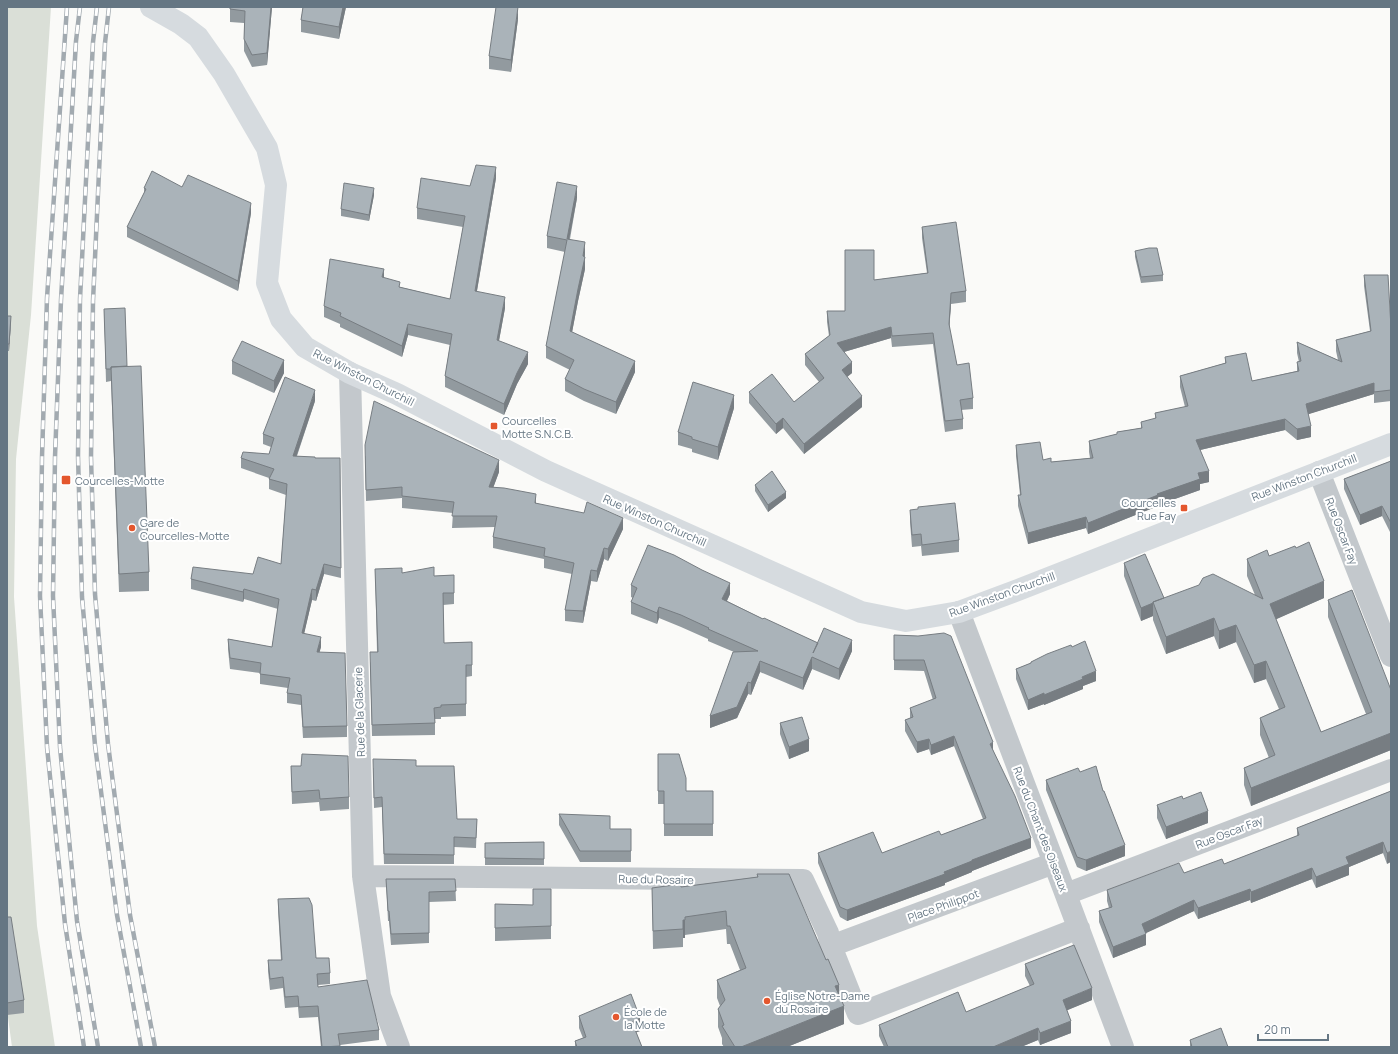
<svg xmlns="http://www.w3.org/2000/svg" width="1398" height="1054" font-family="Manrope,sans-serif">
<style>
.green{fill:#dadfd7}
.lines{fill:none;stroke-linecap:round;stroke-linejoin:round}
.minor{stroke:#c3c8cc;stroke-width:22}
.major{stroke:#d6dbdf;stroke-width:22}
.rail-casing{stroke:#a2aab0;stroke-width:4.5}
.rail{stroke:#fff;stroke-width:3;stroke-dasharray:9;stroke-linecap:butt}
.wall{fill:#929a9f}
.shaded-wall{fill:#777d82}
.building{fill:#aab3b9;stroke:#777d82}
.poi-dot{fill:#e4572e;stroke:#fff;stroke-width:1.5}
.labels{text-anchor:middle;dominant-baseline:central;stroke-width:4;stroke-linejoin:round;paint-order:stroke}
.street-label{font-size:11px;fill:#657683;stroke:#fff}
.poi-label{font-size:11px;fill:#657683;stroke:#fff;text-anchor:start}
</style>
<rect width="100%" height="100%" fill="#fafaf8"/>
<path class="green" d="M7 7H51L31 315 16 459 14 597 37 926 55 1047H12L7 1010Z"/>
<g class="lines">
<path class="minor" d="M350 373 363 876 380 996 399 1047
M1319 472 1391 656
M959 612 1054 863 1123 1047
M363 876 803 880 828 933 831 946 858 1014 1079 928
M1066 894 1391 770
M831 946 1054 863"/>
<path class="major" d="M151 7 181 24 198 37 224 74 267 148 276 185 267 283 281 319 305 347 350 373 397 394 546 471 861 612 906 621 959 612 1018 590 1391 444"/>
<g class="rail-casing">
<path id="rail" d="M67 7 47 298 42 457 40 596 47 747 65 924 84 1047
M80 7 76 41 61 300 55 457 53 596 60 747 77 921 98 1047
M97 7 93 42 80 299 78 456 82 597 95 745 117 915 141 1047
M109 7 105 43 93 301 91 457 95 594 108 744 130 915 155 1047"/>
</g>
<use href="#rail" class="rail"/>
</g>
<path class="wall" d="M230 7H272L267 65 252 67 244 51V23L230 22Z
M303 7H346L339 39 301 32V20Z
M518 19 511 72 489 69V56Z
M496 178 477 291 505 308 499 341 528 364 517 384 504 415 445 387V376L450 345 408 335 402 357 340 327V324L324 317V306L384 278 400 287 450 299 463 227 417 219V208L470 186Z
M182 187 251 213 238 291 127 237V227L144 193V188Z
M374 195 369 221 341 216V209Z
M577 198 570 239 585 254V269L578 301 572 332 635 372 616 414 584 401 565 391V379L570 370 546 358V346L565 252 547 248V236Z
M922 227 966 291V302L951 304 949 326 957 365 973 398V409L961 410 963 419V429L945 432 933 344 892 347 891 338 844 352 852 373 847 377 862 407 804 454 783 428 776 434 749 403V392L794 402 819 382 805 365V354L829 336 827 322V311H845L874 280 927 273 922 238Z
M1135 251 1163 275V281L1141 283 1135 257Z
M1364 275 1391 328V401L1374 403V394L1308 414 1311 437 1297 440 1285 430 1200 450 1209 482 1200 484V490L1158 505V506L1088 534 1086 528 1028 544 1018 506V495H1020L1016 456V445L1043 460 1051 462 1090 458 1089 452V441L1117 434V432L1141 428V422L1155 419V413L1185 407 1180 387V376L1225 363V357L1252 381 1297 371V362H1299L1297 353V342L1338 360 1336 351V340L1370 331 1364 286Z
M104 309 127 366 149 572V591L119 592 111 381 106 382Z
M7 316 11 322 9 351H7Z
M232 361 284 373 274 393 232 374Z
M315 401 297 456 315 458H340L341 578 324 574 316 601 312 600 304 633 321 647 319 652 347 726V737L303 738 301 705 287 703V693L288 688 260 684V673L230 669 228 649V639L272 647 278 609 244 599 243 602 191 589V579L253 574 281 564 286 495 269 489V478L241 468V458L269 454 271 447 263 444V434Z
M734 408 718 460 692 452V449L678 445V432Z
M365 456 499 472 493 488 536 503 623 529 608 561 604 559 597 582 591 581 583 623 565 621V610L572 574 544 568V559L493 548V537L495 527 452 528 453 513 402 508V498L366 501Z
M1391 461V534L1382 516 1360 525 1344 489V479Z
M755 485 786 498 768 512 755 491Z
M910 510 959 540V552L922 556 921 546 912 547 910 522Z
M1296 548 1324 598 1276 619 1321 732 1366 714 1328 617V600L1391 690V750L1251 806 1244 785V768L1269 758 1260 735V718L1279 709 1266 679 1254 683 1236 642 1219 649 1214 636 1166 654 1153 620V616L1141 621 1124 576V563L1164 598 1255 595 1247 576V559L1269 556Z
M375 569 402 573 434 576 454 575V604L443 605 444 643 472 642V676L466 677V716L441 717V719H435V735L372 736 370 663 377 652Z
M631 585 730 594 727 601 763 619 818 643 852 651 839 680 812 669 803 690 760 672 751 695 748 694 737 718 710 728 734 652 708 641V639L681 627 659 618 657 624 631 614V602L633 598 631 597Z
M1390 593H1391V603L1390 601Z
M894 635 918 636 993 750 1031 848 972 871V872L945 883V885L847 921 840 917 818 863V853H882L941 835 983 819 954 746 931 755 929 749 917 753 905 731V720L910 718V708L933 700 924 671 894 670Z
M1072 647 1096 681 1083 686V689L1044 705V704L1028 710 1016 679V669L1031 663V662Z
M780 723 809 751 789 759 780 734Z
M658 754 686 791H713V836H664V804H658Z
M291 766 349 797V809L320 811 319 802 292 804Z
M416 766 457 819H477L476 848 454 847V864H384L382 807 374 808 373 768Z
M1080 772 1103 791 1125 856 1086 871 1077 867 1046 790V780Z
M1391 791 1387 864 1383 853 1349 867V875L1316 888 1312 879 1251 903 1250 900 1198 919 1194 911 1145 933 1146 945 1113 958 1099 922V911L1109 908 1107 901V890L1224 864 1297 836V828Z
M1183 799 1208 823 1166 839 1157 818V805Z
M559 814 610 829H631V862H580L559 825Z
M544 842V865H485V843Z
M757 874 839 995 844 1024 787 1047H724L722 1044V1038L718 1027V1009L720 1006 717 998V980L740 970 730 944H727L726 929 685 935V938H683V947L653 949 652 888 681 887 757 877Z
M386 879H455L456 901 429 902V943L391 945 389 921H388Z
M551 889V939L495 941V904L533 905Z
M278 899 316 958 330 973V984L318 985V987L379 1030V1040L340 1045V1047H321L318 1017 299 1018 298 1007 285 1008 283 988 270 990 268 971V960H281L278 910Z
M7 917 24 1000V1013L7 1015Z
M1025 964 1092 1000 1067 1010 1071 1033 1040 1045 1038 1040 1021 1047H884L879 1036V1025L966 1012 1030 986 1025 976Z
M579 1016 640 1031 636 1032 642 1047H575V1041L583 1038 579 1028Z
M1190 1040 1228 1047H1190Z"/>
<path class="shaded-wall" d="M271 7H272L267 65V53Z
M343 7H346L339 39V27Z
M518 7V19L511 72V60Z
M496 167V178L475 302V291Z
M577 186V198L567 250V239Z
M374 188V195L369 221V215Z
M251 203V213L238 291V281Z
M585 242V254L583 268V256Z
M585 257V269L578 301 570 343V331L578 289Z
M384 269V280L382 277Z
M951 293V304L949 334V324Z
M505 297V308L497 351V340Z
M11 316V322L9 351V344Z
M408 324V335L402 357V346Z
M891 327V338L837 354V343Z
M528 352V364L517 384 504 415V404L517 373Z
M284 360V373L274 393V381Z
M635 361V372L616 414V402Z
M852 362V373L842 381V370Z
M1374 383V394L1306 415V404Z
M315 390V401L293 466V456Z
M734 395V408L718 460V447Z
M862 396V407L804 454V444Z
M783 418V428L776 434V424Z
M1285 419V430L1196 451V440Z
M1311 426V437L1297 440V429Z
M499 460V472L489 499V487Z
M1209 471V482L1200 484V490L1158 505V506L1088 534V523L1157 494 1198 473Z
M786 492V498L768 512V505Z
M536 494V505L535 503Z
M1382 506V516L1360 525V515Z
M1086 517V528L1028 544V533Z
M623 518V529L608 561V549Z
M604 548V559L597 582V571Z
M324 564V574L316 601V590Z
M591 570V581L583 623V611Z
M1324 581V598L1270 622V604Z
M730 583V594L722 611V599Z
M244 589V599L243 602V592Z
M312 589V600L302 643V633Z
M1153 603V616L1141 621V608Z
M659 607V618L657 624V613Z
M1214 618V636L1166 654V637Z
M1236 625V642L1219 649V631Z
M321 637V647L317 662V652Z
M852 640V651L839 680V669Z
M812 657V669L803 690V678Z
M760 661V672L751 695V683Z
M1266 661V679L1254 683V665Z
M1096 671V681L1083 686V689L1044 705V695L1082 677Z
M748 682V694L737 718 710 728V716Z
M1044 693V704L1028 710V700Z
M1391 733V750L1251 806V788Z
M954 736V746L931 755V745Z
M809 739V751L789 759V747Z
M929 739V749L917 753V742Z
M993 742V753L990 744Z
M1208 811V823L1166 839V827Z
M1031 838V848L972 871V872L945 883V885L847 921V910L972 860Z
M1383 842V853L1349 867V875L1316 888V877L1346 857Z
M1125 845V856L1086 871V860Z
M1391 851V862L1387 864V853Z
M1312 868V879L1251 903V892Z
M1250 889V900L1198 919V908Z
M1194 900V911L1142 935V924Z
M683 920H685V938H683Z
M1146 934V945L1113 958V947Z
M839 985V1003L835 986Z
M1092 988V1000L1063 1012V1000Z
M844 1006V1024L787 1047H741Z
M640 1018V1031L632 1034V1022Z
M1071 1021V1033L1040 1045V1033Z
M1038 1028V1040L1021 1047H993Z"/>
<path class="building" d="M230 7H271L267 53 252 55 244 39 245 11 230 9Z
M303 7H343L339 27 301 20Z
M496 7H518L511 60 489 56Z
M476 165 496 167 475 291 505 297 497 340 528 352 517 373 504 404 445 376 452 334 408 324 402 346 340 316 341 313 324 306 330 259 384 269 382 277 400 282 399 287 450 299 465 216 417 208 421 178 470 186Z
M152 171 182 187 188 175 251 203 238 281 127 227 146 189 144 188Z
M557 182 577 186 567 239 585 242 583 256 585 257 578 289 570 331 635 361 616 402 584 389 565 379 574 360 546 346 567 240 547 236Z
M344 183 374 188 369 215 341 209Z
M956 222 966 291 951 293 949 324 957 365 969 363 973 398 960 400 963 419 945 421 933 333 892 336 891 327 837 343 852 362 842 370 862 396 804 444 783 418 776 424 749 392 772 374 794 402 824 378 805 354 830 335 827 311H845V250H874V280L928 273 922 227Z
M1149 248H1157L1163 275 1141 277 1135 251Z
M1364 275H1388L1391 328V390L1374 392V383L1306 404 1311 426 1297 429 1285 419 1196 440 1209 471 1198 473 1200 479 1157 494 1158 495 1088 523 1086 517 1028 533 1018 495H1021L1016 445 1040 442 1043 460 1051 458V462L1093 458 1089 441 1117 434V432L1142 428 1141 422 1156 418 1155 413 1188 406 1180 376 1226 363 1225 357 1246 353 1252 381 1299 371 1297 362 1301 361 1297 342 1342 362 1336 340 1371 331Z
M125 308 127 366 111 367V369H106L104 309Z
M7 316H11L9 344H7Z
M242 341 284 360 274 381 232 361Z
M141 366 149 572 119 574 111 367Z
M285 377 315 390 293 456 315 457V458H340L341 568 324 564 316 590 312 589 302 633 321 637 317 652 345 653 347 726 303 727 301 695 287 693 290 678 260 674 261 663 230 658 228 639 272 647 279 599 244 589 243 592 191 579 193 567 253 574 258 557 281 564 287 484 269 479 274 469 241 458 243 452 269 454 274 438 263 434Z
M693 382 734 395 718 447 692 439V437L678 432Z
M374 401 499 460 489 487 504 488 536 494 535 503 584 513 587 502 623 518 608 549 604 548 597 571 591 570 583 611 565 610 574 563 544 556 545 548 493 537 497 516H452L454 502 402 496V487L366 490 365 445Z
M1391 461V523L1382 506 1360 515 1344 479Z
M772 471 786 492 768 505 755 485Z
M955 503 959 540 922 545 921 534 912 535 910 510 918 509V507Z
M1309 542 1324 581 1270 604 1321 732 1372 712 1328 600 1352 590 1391 690V733L1251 788 1244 768 1275 755 1260 718 1285 707 1266 661 1254 665 1236 625 1219 631 1214 618 1166 637 1153 602 1199 585 1203 578 1213 574 1263 599 1247 559 1267 550 1269 556 1295 546 1296 548Z
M648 545 674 555 702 570 730 583 722 599 763 619 764 618 818 643 813 653 824 628 852 640 839 669 812 657 803 678 760 661 751 683 748 682 737 707 710 716 733 652 758 651 708 629 709 628 681 615 659 607 657 613 631 602 637 588 631 585Z
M1145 554 1164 598 1153 602V603L1141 608 1124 563Z
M434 567V576L454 575V593H443L444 643 472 642V665H466V704L441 705V707L434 708 435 723 372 725 370 652H378L375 569 402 568V573Z
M944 633 951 636 993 742 990 744 1015 796 1031 838 972 860V861L944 872 945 874 847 910 840 907 818 853 873 832 882 853 939 831 941 835 986 818 954 736 931 745 929 739 917 742 905 720 913 717 910 708 936 698 924 660H894V635L918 636Z
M1085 641 1096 671 1082 677 1083 679 1044 695V693L1028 700 1016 669 1031 663V662L1047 654 1071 645 1072 647Z
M802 717 809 739 789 747 780 723Z
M302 754 348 756 349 797 320 799 319 790 292 792 291 766H301Z
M658 754H679L686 778V791H713V824H664V791H658Z
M373 759 416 760V766H454L457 819H477L476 838 454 837V855L384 854 382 797 374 798Z
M1096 766 1103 791H1104L1125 845 1086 860 1077 857 1046 780 1078 768 1080 772Z
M1391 791V851L1387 853 1383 842 1346 857 1349 864 1316 877 1312 868 1251 892 1250 889 1198 908 1194 900 1142 924 1146 934 1113 947 1099 911 1112 907 1107 890 1179 863 1184 873 1222 859 1224 864 1299 835 1297 828Z
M1201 792 1208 811 1166 827 1157 805 1182 796 1183 799Z
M559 814 610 816V829H631V851H580Z
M544 842V859L485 858V843Z
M757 874H789L826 960 828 959 839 985 835 986 844 1006 741 1047H735L722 1026 724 1025 718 1009 725 1000 717 980 746 968 730 926H727L726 911 685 917V920H683V929L653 931 652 888 681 884V887L758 877Z
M386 879H455L456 891 429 892V933L391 934 389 911H388Z
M533 889H551V926L495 928V904L533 905Z
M309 898 312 905 316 958H329L330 973 317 974 318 987 367 980 379 1030 338 1034 340 1046 322 1047 318 1006 299 1007 298 996 285 997 283 977 270 979 268 960H282L278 899Z
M7 917H11L24 1000 7 1003Z
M1074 945 1092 988 1063 1000 1071 1021 1040 1033 1038 1028 993 1047H888L879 1025 958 992 966 1012 1034 984 1025 964Z
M631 994 640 1018 632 1022 642 1047H577L575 1041 586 1037 579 1016Z
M1221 1028 1228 1047H1192L1190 1040Z"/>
<g class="poi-dot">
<rect x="490" y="422" width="8" height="8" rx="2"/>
<rect x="61" y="475" width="10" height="10" rx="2"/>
<rect x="1180" y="504" width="8" height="8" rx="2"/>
<circle cx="132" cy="528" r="4"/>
<circle cx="767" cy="1001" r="4"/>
<circle cx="616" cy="1017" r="4"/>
</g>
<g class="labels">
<g class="street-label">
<text transform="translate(364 377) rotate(27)">Rue Winston Churchill</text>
<text transform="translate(1304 477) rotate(-21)">Rue Winston Churchill</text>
<text transform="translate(655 520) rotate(24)">Rue Winston Churchill</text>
<text transform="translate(1342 531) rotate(69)">Rue Oscar Fay</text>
<text transform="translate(1002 594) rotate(-20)">Rue Winston Churchill</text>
<text transform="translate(359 712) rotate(-92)">Rue de la Glacerie</text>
<text transform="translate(1041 829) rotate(69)">Rue du Chant des Oiseaux</text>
<text transform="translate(1229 832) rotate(-21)">Rue Oscar Fay</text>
<text transform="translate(656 879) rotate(1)">Rue du Rosaire</text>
<text transform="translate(943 905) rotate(-20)">Place Philippot</text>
</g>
<g class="poi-label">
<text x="502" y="420">Courcelles<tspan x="502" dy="13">Motte S.N.C.B.</tspan></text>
<text x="75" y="480">Courcelles-Motte</text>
<text x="1176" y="502" text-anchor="end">Courcelles<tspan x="1176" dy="13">Rue Fay</tspan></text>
<text x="140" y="522">Gare de<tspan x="140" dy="13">Courcelles-Motte</tspan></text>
<text x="775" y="995">Église Notre-Dame<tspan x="775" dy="13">du Rosaire</tspan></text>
<text x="624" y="1011">École de<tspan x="624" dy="13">la Motte</tspan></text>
</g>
</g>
<rect width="1398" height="1054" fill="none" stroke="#657683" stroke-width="16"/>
<path d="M1258 1034v6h70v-6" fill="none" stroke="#657683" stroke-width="2"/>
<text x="1264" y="1034" font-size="12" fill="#657683" stroke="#ffffff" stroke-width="3" paint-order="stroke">20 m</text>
</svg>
